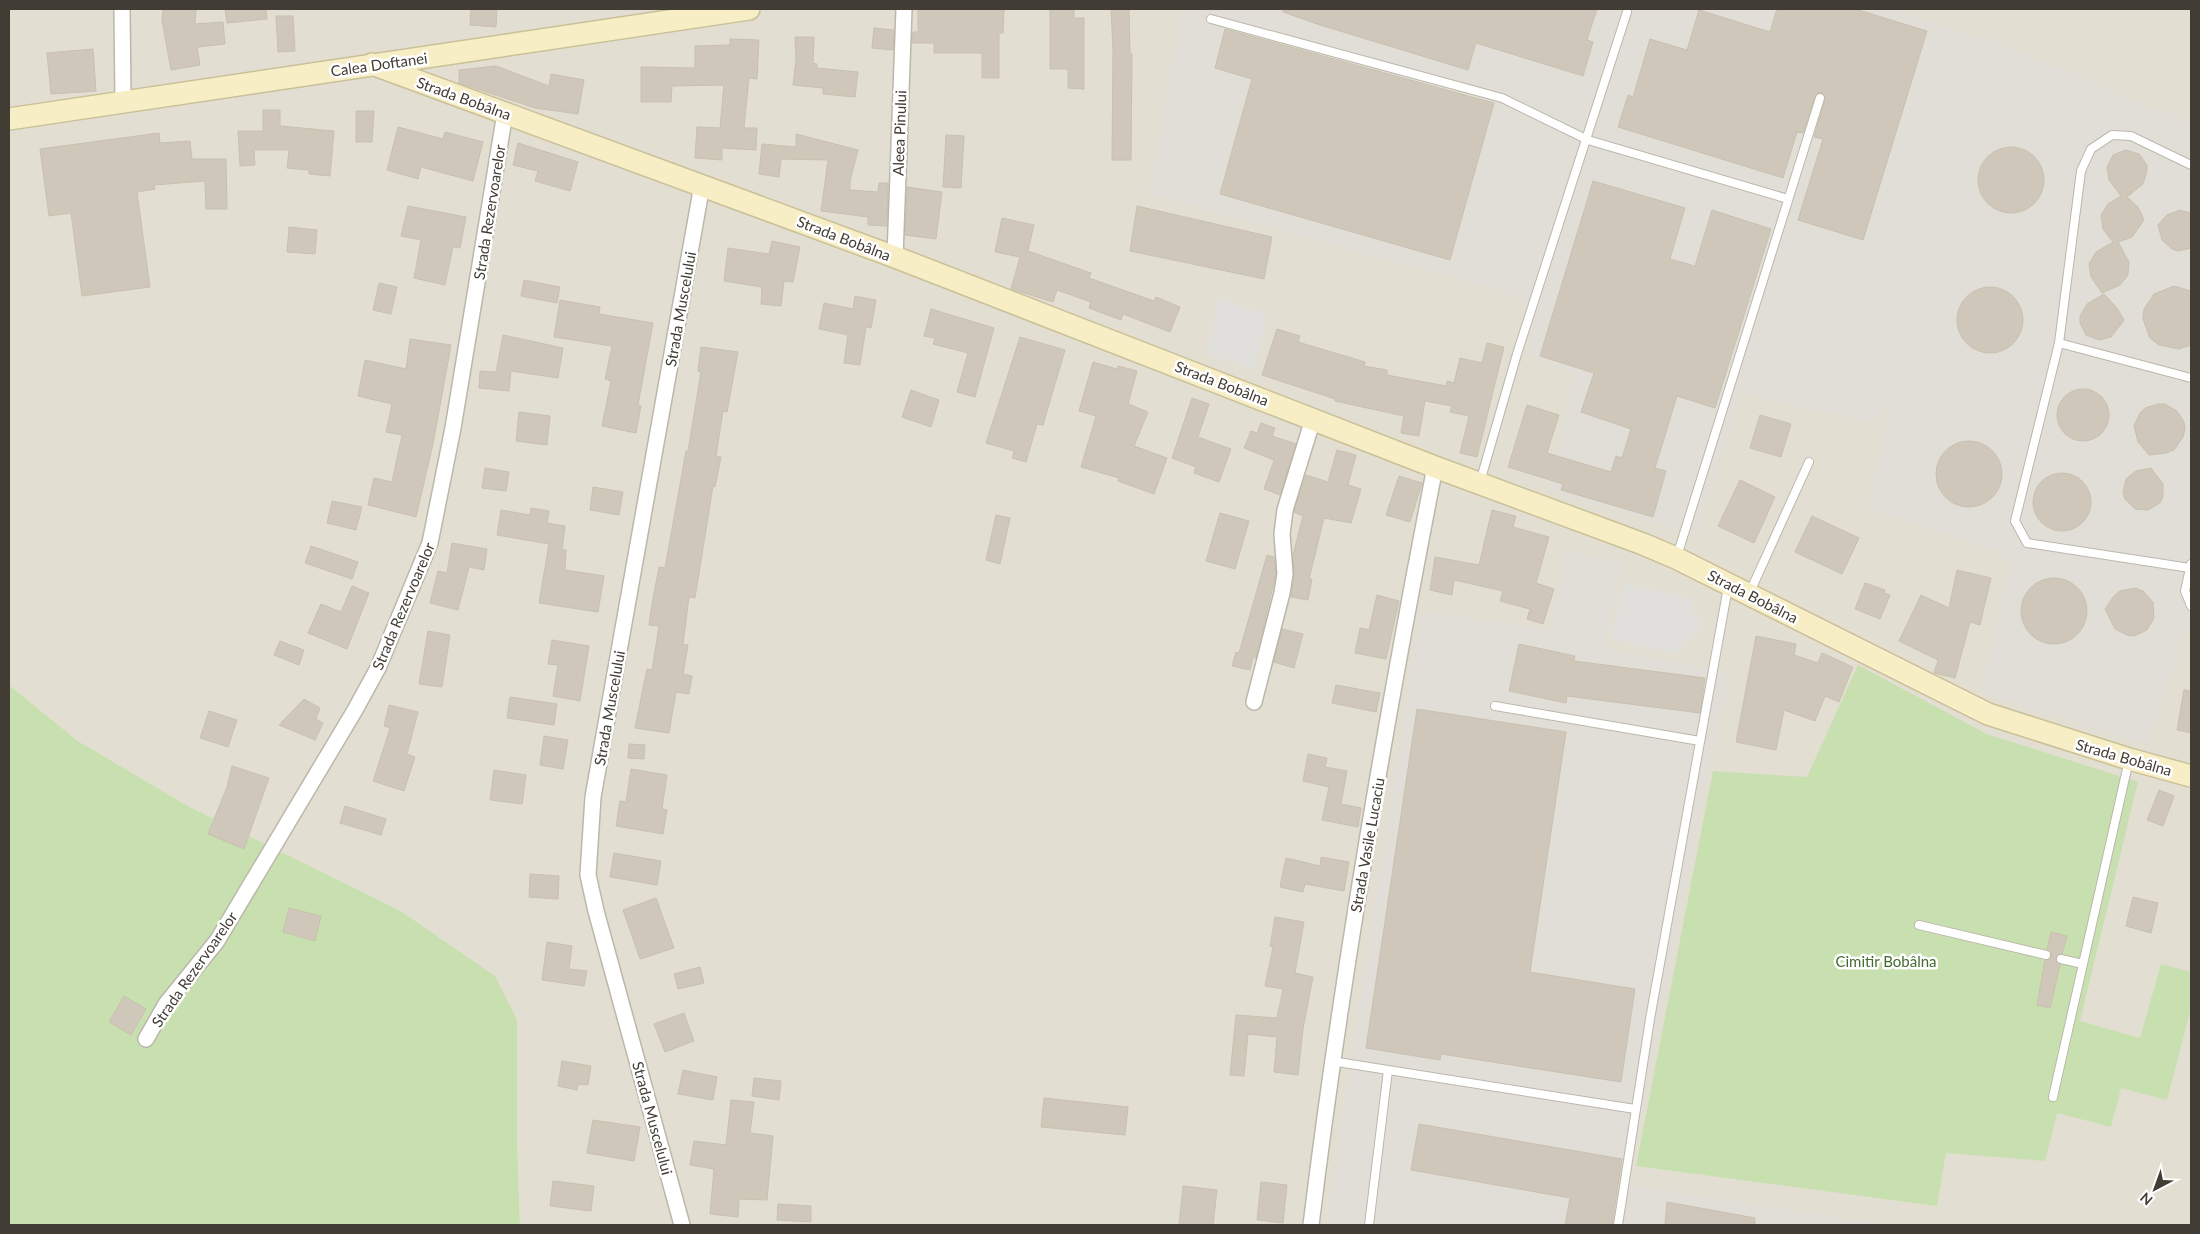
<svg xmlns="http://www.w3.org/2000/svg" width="2200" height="1234" font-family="Lato,sans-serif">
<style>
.residential{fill:#e3ded2}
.industrial{fill:#e1ded8}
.green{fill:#c8e0b0}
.parking{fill:#e0dfdb}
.building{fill:#cfc8ba;stroke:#c9c0ae}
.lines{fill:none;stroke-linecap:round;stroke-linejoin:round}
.lane-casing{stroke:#bcb7aa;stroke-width:10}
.street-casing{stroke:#bcb7aa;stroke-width:18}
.secondary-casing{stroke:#cac098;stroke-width:24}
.lane{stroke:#fff;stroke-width:8}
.street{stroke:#fff;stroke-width:15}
.secondary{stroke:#f7eec5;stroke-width:21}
.labels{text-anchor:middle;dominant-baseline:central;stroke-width:5;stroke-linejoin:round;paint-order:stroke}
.street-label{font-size:15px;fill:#413c34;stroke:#fff}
.park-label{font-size:15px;fill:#436b2f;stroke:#fff}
</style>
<rect width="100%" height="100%" fill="#efece3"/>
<path class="residential" d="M9 9H2191V1225H520L517 1139 399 910 188 806 78 741 9 685Z"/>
<path class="industrial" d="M1181 9H1888L1975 37 1928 250 1978 34 2191 124V630L2183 635 2149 745 1980 693 2010 565 1999 552 1867 508 1913 319 1891 401 1873 423 1742 394 1696 538 1671 527 1549 491 1575 372 1525 355 1538 308 1519 296 1149 194Z
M1564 551 1621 562 1606 646 1612 650 1729 673 1628 1184 1881 1225H1326L1420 611 1550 630Z"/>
<path class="green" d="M1858 665 1987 734 2138 782 2080 1021 2140 1038 2161 964 2191 972V1008L2167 1100 2121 1088 2111 1127 2057 1113 2045 1161 1946 1153 1937 1206 1636 1166 1713 771 1807 777Z
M9 685 78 741 188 806 399 910 495 976 517 1020V1139L520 1225H9Z"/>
<path class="parking" d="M1218 298 1267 315 1255 369 1207 355Z
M1624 583 1693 599 1692 612 1704 625 1676 653 1611 640Z"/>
<path class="building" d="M163 9H196L195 24 223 22 225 44 197 47 200 65 171 70 162 20Z
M225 9H266L267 19 227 23Z
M471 9H497L496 27 470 25Z
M918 9H1004L1003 33H999V78H982V53H934V43H912L913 32H918Z
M1050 9H1074V18H1084V89L1068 88V69H1050Z
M1111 9H1129L1130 54H1132L1131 160H1112L1113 50Z
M1283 9H1597L1587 40 1593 42 1583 76 1476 43 1468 70 1317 24 1283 12Z
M1777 9H1855L1927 31 1863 240 1798 220 1823 139 1814 137 1825 100 1822 93H1818L1815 96 1803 133 1797 132 1783 178 1618 127 1628 95 1633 97 1650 39 1687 50 1699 10 1770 32Z
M276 16H293L295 51 278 52Z
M874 28 894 30 893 50 872 48Z
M1225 29 1494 103 1450 260 1220 194 1252 79 1215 68Z
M795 37H814L813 63 817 64V68L858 72 855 97 823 94V88L793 85 796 59Z
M730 39 759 40 757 79 749 78 744 128H757L756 150 722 148V160L695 158 697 127 720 128 724 85 672 86 671 102H641V67L695 68V46L730 45Z
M93 49 96 91 51 94 47 53Z
M496 66 549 86 551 74 584 80 578 114 535 108 459 83V70Z
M263 110H280V126L334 131 330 176 309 174V170L287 168 289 150H254L255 165 240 166 238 131H263Z
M356 111H374L372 142H356Z
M398 127 443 139 445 132 483 142 473 181 421 167 418 179 387 170Z
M159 133 160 143 190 141 192 159H226L227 209H206L205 181 154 185 155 189 137 192 150 287 82 296 71 213 49 216 40 149Z
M796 134 858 150 850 181V190L878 192 879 183H888L887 226 868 225V217L821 211 828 160 781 159 779 177 759 174 762 144 796 147Z
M946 135 964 136 961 188 943 187Z
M518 143 578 162 570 191 535 181 538 171 513 165Z
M1978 180a33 33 0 1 1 66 0a33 33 0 1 1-66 0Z
M2126 150 2139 154 2147 165V171L2143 184 2127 197 2138 207 2144 220 2132 237 2118 242 2129 262 2128 275 2120 285 2102 293 2091 277 2089 264 2096 252 2113 242 2103 229 2101 215 2108 204 2121 196 2109 180 2107 167 2113 155Z
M1593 181 1685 208 1670 259 1695 266 1712 210 1771 229 1715 408 1677 396 1655 468 1666 471 1653 517 1561 490 1563 484 1508 467 1527 405 1559 415 1547 453 1611 472 1616 456 1622 458 1631 429 1581 412 1594 373 1540 356Z
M907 187 942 192 936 239 905 235Z
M408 206 466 217 460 248 453 247 445 285 414 278 421 240 401 236Z
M1137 206 1272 237 1264 279 1130 251Z
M2180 210 2191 213V248L2178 251 2172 249 2162 240 2158 225 2167 215Z
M1002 218 1034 225 1028 251 1091 273 1089 278 1154 301 1156 297 1180 307 1170 332 1123 314 1121 320 1089 308 1091 302 1057 290 1053 302 1011 289 1020 257 995 252Z
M289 227 317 230 315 254 287 252Z
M772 241 800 247 793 282 784 281 781 306 761 304 762 287 724 281 728 248 769 254Z
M524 280 560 287 557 303 521 296Z
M379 283 397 287 391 314 373 310Z
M2174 286 2191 291V345L2179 349 2159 345 2150 338 2143 319 2144 309 2154 294Z
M1957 320a33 33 0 1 1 66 0a33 33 0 1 1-66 0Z
M2104 294 2117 308 2124 320 2111 337 2099 340 2086 335 2080 323V316L2087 304Z
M855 296 876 300 871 328 866 327 860 365 844 363 848 335 819 329 824 303 853 309Z
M560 300 600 307 599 314 653 323 638 405 641 406 636 433 602 426 611 381 605 379 612 346 554 337Z
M931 309 994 328 975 397 957 392 968 353 933 344 935 338 924 336Z
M1277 329 1300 336 1298 342 1365 362 1364 366 1387 370V375L1446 386 1447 381 1454 383 1460 358 1482 363 1487 343 1504 347 1477 457 1460 453 1469 416 1450 412 1452 406 1425 401 1419 436 1401 433 1404 416 1335 401V399L1262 375Z
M503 335 563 348 558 378 511 371 509 391 479 388 480 371 496 372Z
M1020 337 1065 350 1043 425 1037 424 1026 462 1012 458 1014 451 986 443Z
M410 339 451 345 433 444 416 517 368 505 374 478 392 482 402 435 386 432 392 404 358 396 365 360 406 369Z
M701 347 738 352 727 412 723 411 716 456 721 457 715 487 713 486 695 598 689 597 683 644 688 645 683 674 692 676 689 694 676 692 669 733 635 728 647 669 652 670 659 626 649 625 652 604 659 567 665 568 686 451H688L701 372 698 371Z
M1093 362 1117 369 1118 366 1137 371 1128 404 1148 412 1134 446 1167 458 1154 494 1118 481 1119 478 1081 467 1096 416 1079 411Z
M2057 415a26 26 0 1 1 52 0a26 26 0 1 1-52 0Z
M911 390 939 400 931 427 902 417Z
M1192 398 1209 404 1198 437 1231 449 1219 482 1194 473 1196 467 1172 458Z
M2158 404H2165L2177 411 2184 422 2185 429 2183 437 2174 450 2166 453 2149 455 2138 442 2134 426 2140 413 2145 408Z
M519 412 550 416 547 445 516 441Z
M1760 415 1791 424 1781 457 1750 448Z
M1261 423 1275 428 1272 436 1296 444 1280 495 1264 489 1274 460 1244 448 1251 431 1257 433Z
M1936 474a33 33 0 1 1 66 0a33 33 0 1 1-66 0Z
M1337 450 1356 455 1348 485 1361 489 1351 523 1324 518 1309 579H1312L1308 600 1291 597 1294 575 1293 555 1303 516 1294 512 1306 475 1328 482Z
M485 468 509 472 506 491 482 488Z
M2151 468 2163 484V497L2160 503 2148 510 2135 509 2125 499 2123 493 2126 479 2136 471Z
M2033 502a29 29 0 1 1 58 0a29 29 0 1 1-58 0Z
M1399 476 1422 483 1410 522 1386 515Z
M1740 480 1775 497 1754 543 1718 526Z
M593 487 623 492 619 515 590 510Z
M332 501 362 507 356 530 327 523Z
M531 508 549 511 547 523 565 526 562 550H566L565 570 604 576 598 612 539 603 549 544 497 535 501 510 530 515Z
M1492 510 1516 516 1513 527 1549 537 1536 583 1554 589 1543 624 1527 619 1530 609 1500 601 1503 591 1454 580 1452 595 1430 590 1435 557 1479 565Z
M1220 513 1249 521 1235 569 1206 561Z
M996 515 1010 518 1000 564 986 560Z
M1812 516 1859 538 1842 574 1795 552Z
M452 543 487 549 484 570 469 567 458 610 430 603 438 571 447 573Z
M311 546 358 562 352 579 305 563Z
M1267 555 1274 557 1276 574 1256 658 1253 657 1250 670 1232 666 1236 652 1239 653Z
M1957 570 1991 578 1980 625 1970 622 1955 678 1934 673 1938 660 1899 641 1921 595 1949 608Z
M2021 611a33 33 0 1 1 66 0a33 33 0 1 1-66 0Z
M1865 583 1885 590 1884 593 1890 595 1880 619 1855 609Z
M352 586 369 593 347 649 308 633 321 604 341 612Z
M2135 588 2143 591 2153 602 2154 618 2147 630 2134 636 2127 635 2115 629 2105 609 2114 596 2120 591Z
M1377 595 1399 601 1386 659 1355 653 1360 628 1369 630Z
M1282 629 1303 634 1294 668 1274 662Z
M428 631 450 635 442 687 419 684Z
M1756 636 1796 644 1794 655 1818 663 1822 653 1853 667 1839 702 1825 696 1815 721 1784 710 1776 750 1736 742Z
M552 640 589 646 580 701 553 696 558 665 548 664Z
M280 641 304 650 299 665 274 655Z
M1519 644 1575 656 1574 661 1705 678 1700 713 1567 696 1566 703 1509 691Z
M1336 685 1380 693 1376 712 1332 703Z
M2184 690 2191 691V733L2177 730Z
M510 697 557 704 554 725 507 718Z
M304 699 320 708 316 719 323 723 315 740 279 725Z
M389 705 418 712 407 754 415 757 404 791 373 781 390 728 384 726Z
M1417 709 1566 732 1530 972 1635 989 1621 1082 1441 1054 1440 1060 1366 1048Z
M209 711 237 720 228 747 200 738Z
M544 736 568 740 563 769 540 765Z
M629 744 645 745 644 759 628 758Z
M1308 754 1327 758 1325 767 1347 771 1341 804 1361 808 1358 827 1322 820 1329 787 1303 781Z
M232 766 269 778 244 849 208 834 227 787Z
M631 769 667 775 662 809 667 810 663 834 616 826 620 801 626 802Z
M494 770 526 775 522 804 490 800Z
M2159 790 2174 796 2163 826 2147 820Z
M345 806 386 819 381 835 340 823Z
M614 853 661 861 657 885 610 877Z
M1321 857 1349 862 1344 891 1305 884 1303 892 1280 887 1286 858 1320 866Z
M530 874 559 876 558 899 529 897Z
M2133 897 2158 903 2151 933 2126 926Z
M656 898 674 948 640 959 623 910Z
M289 908 321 916 315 941 283 932Z
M1275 917 1304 922 1295 973 1313 977 1303 1029 1298 1075 1274 1072 1277 1037 1248 1034 1244 1076 1230 1075 1236 1015 1277 1018 1283 989 1265 986 1273 947 1270 946Z
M2051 932 2067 936 2062 954 2056 957V961L2060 965 2050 1008 2037 1005 2045 960 2052 956 2047 950Z
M547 942 572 946 569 969 587 971 584 986 542 980Z
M700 967 704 983 678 989 674 974Z
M124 996 146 1009 131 1035 109 1022Z
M684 1013 694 1041 665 1052 654 1024Z
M562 1061 591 1066 588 1085 578 1084 577 1090 558 1086Z
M683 1070 717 1077 713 1100 678 1094Z
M754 1078 781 1081 779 1100 752 1096Z
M1044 1098 1128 1107 1125 1135 1041 1127Z
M731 1100 754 1102 750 1133 773 1136 767 1200 739 1199 738 1217 710 1214 714 1169 690 1165 694 1141 726 1145Z
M593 1120 640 1127 634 1161 587 1153Z
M1419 1124 1622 1159 1612 1225H1565L1570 1198 1411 1170Z
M553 1181 594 1186 591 1211 550 1206Z
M1261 1182 1287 1185 1283 1223 1257 1220Z
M1183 1186 1217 1190 1213 1225H1179Z
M1667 1202 1755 1218V1225H1665Z
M778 1204 811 1206V1222L777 1220Z"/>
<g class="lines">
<g class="lane-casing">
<path id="lane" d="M1211 19 1502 98 1588 140 1788 199
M2191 165 2131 136 2112 135 2091 149 2081 171 2059 343 2015 521 2027 543 2190 568 2191 564
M2059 343 2191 378
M1480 482 1517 354 1627 12
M1677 556 1820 98
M2190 568 2185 591 2191 606
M1749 594 1809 462
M1495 706 1700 741
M1919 925 2046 955
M2061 959 2083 964
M1331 1061 1635 1109
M2053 1097 2129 760
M1369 1225 1388 1070
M1618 1225 1650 1019 1728 587"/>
</g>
<g class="street-casing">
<path id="street" d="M122 9 123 100
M895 257 904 9
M1254 702 1282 593 1285 574 1282 534 1285 510 1313 419
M146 1039 166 1004 217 941 355 710 378 668 430 543 453 428 505 113
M682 1225 596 911 588 875 593 797 702 185
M1311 1225C1342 971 1386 718 1435 467"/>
</g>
<g class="secondary-casing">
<path id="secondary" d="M372 64 895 257 1435 467 1643 544 1676 558 1988 714 2129 759 2191 776
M9 119 749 9"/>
</g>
<use href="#lane" class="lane"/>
<use href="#street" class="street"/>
<use href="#secondary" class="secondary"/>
</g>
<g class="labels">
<g class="street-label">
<text transform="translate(379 64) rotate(-8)">Calea Doftanei</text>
<text transform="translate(464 98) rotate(20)">Strada Bobâlna</text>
<text transform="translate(899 133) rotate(-88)">Aleea Pinului</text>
<text transform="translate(489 212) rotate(-81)">Strada Rezervoarelor</text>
<text transform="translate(844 238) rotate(21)">Strada Bobâlna</text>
<text transform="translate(680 309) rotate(-80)">Strada Muscelului</text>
<text transform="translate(1222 383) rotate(21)">Strada Bobâlna</text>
<text transform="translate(1753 596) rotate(27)">Strada Bobâlna</text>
<text transform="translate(403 606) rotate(-67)">Strada Rezervoarelor</text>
<text transform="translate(609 708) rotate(-80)">Strada Muscelului</text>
<text transform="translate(2124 757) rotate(16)">Strada Bobâlna</text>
<text transform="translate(1367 845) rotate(-80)">Strada Vasile Lucaciu</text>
<text transform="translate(194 969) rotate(-55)">Strada Rezervoarelor</text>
<text transform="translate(653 1118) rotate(75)">Strada Muscelului</text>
</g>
<g class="park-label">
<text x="1886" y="961">Cimitir Bobâlna</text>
</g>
</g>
<rect width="2200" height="1234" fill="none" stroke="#413c34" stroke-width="20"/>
<g transform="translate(2155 1189) rotate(221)" stroke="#ffffff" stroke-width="4" paint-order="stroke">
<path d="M0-4L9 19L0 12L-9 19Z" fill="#413c34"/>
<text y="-8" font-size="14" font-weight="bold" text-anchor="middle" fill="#413c34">N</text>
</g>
</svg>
